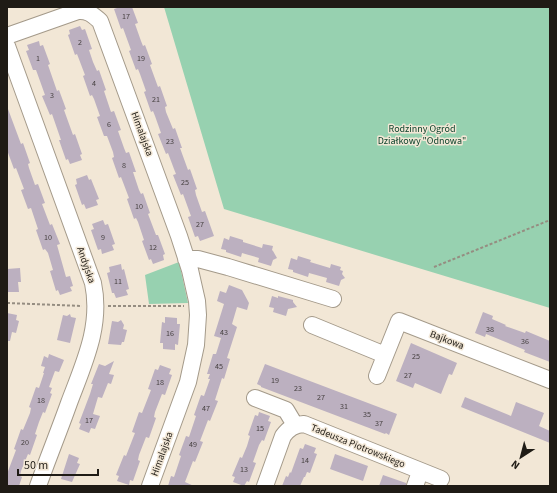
<svg xmlns="http://www.w3.org/2000/svg" width="557" height="493" font-family="'Source Sans 3',sans-serif">
<style>
.green{fill:#97d1b0}
.building{fill:#bcb0c0}
.lines{fill:none;stroke-linecap:round;stroke-linejoin:round}
.minor-casing{stroke:#a49a8a;stroke-width:18}
.path{stroke:#958d81;stroke-width:2;stroke-dasharray:3 2;stroke-linecap:butt}
.minor{stroke:#fff;stroke-width:16}
.labels{text-anchor:middle;dominant-baseline:central;stroke-width:3;stroke-linejoin:round;paint-order:stroke}
.number-label{font-size:8px;fill:#464040}
.park-label{font-size:10px;fill:#033d25;stroke:#f2e7d6}
.street-label{font-size:10px;fill:#1f1b15;stroke:#f2e7d6}
</style>
<rect width="100%" height="100%" fill="#f2e7d6"/>
<path class="green" d="M164 7H550V308L224 209Z
M179 262 188 303 149 304 145 275Z"/>
<path class="building" d="M120 7H132L138 23 135 24 141 41 143 46 145 45 152 64 150 65 158 87 160 86 167 106 165 107 166 112 173 129 175 128 182 148H180L188 170 190 169 197 189 195 190 196 195 202 212 205 211 214 236 200 241 198 236 195 237 188 217 191 216 183 194 181 195 173 175 176 174 174 169 168 153 166 154 158 134 161 133 155 116 153 111 151 112 144 92 146 91 140 74 138 69 136 70 129 51 131 50 123 28 121 29 114 9Z
M80 26 82 30 85 29 92 49 89 50 93 62 97 71 99 70 106 90 104 91 111 112 114 111 121 130 118 131 124 148 126 153 129 152 136 172H133L139 190 141 194 143 193 150 213 148 214 156 235H158L165 254 163 255 164 260 153 264 151 259 149 260 142 241 144 240 138 222 136 218 134 219 127 199 129 198 121 177 119 178 112 158 114 157 113 152 107 136H104L97 117 100 116 94 99 92 95 90 96 83 76 85 75 77 54 75 55 68 35 70 34 69 30Z
M39 41 40 46 43 45 50 64 48 65 57 91 59 90 66 109 64 110 73 135 75 134 82 154 80 155 82 160 70 164 68 159 66 160 59 140H61L52 114 50 115 42 96 45 95 40 81 36 70H33L26 51 29 50 27 45Z
M8 109 21 144 23 143 30 163 28 164 29 168 35 185 38 184 45 203 42 204 50 225 52 224 60 244 57 245 66 277 70 276 73 286 70 287 72 291 60 295 58 290 56 291 50 271 53 270 48 253 45 249 43 250 36 230 38 229 31 208 28 209 21 190 24 189 16 168 14 169 7 150V110Z
M87 175 89 180 91 179 99 199 96 200 98 205 86 209 84 204 82 205 75 185 77 184 76 179Z
M103 220 105 225 108 224 115 244 112 245 114 250 102 254 101 249 98 250 91 230 94 229 92 224Z
M230 236 243 240V242L262 248 263 244 273 246 272 250 273 251 277 258 273 260 271 266 258 262 259 258 242 253 241 257 226 252V250L221 249 224 238 229 240Z
M298 256 311 260 310 262 330 268 331 264 341 267 340 270 343 271 342 274 345 278 341 280 339 286 326 282 327 278 309 273 308 277 293 272V270L288 269 291 258 297 260Z
M121 264 122 270 124 269 129 289 126 290 128 295 116 298 114 293H112L107 273 110 272 109 267Z
M20 268 21 282H18L19 292H7V269Z
M229 285 242 290 249 303 247 310 237 307 232 324 237 327 227 358 230 359 224 379 222 378 215 400 218 401 210 421 208 420 200 441 203 442 195 462 193 461 185 482 194 486H168L171 476 174 477 181 456 179 455 186 436 189 437 196 416 194 415 201 395 204 396 210 379H208L210 374H207L213 354H216L221 338 214 336 224 304 217 301 220 291 226 293Z
M272 296 278 298V296L293 300V302L297 307 288 309 286 316 273 312 274 308 269 307Z
M483 312 493 316 492 319 506 325 505 326 525 333 526 331 550 341V362L524 352 525 350 486 334 485 337 475 333Z
M7 313 17 315 16 320 19 321 16 333 12 332 10 341H7Z
M70 314 71 317 76 318 70 343 57 340 63 315 67 316Z
M165 317 177 318V324H180L178 345 175 344V350L163 349V343H160L162 322 165 323Z
M121 320 124 325 123 329 127 330 124 342H122L121 345 108 344 112 321 118 322Z
M411 343 457 363 452 375 449 374 441 394 415 383 413 388 396 381Z
M49 354 64 360 59 372 55 371 49 387 52 388 50 393 52 394 45 413 43 412 39 422 35 434 37 435 30 455 28 454 21 471 20 476 22 477 19 486H7V474L16 450 14 449 21 429 23 430 30 413 31 408 29 407 36 387 39 388 44 373H43L45 367 41 366 44 356 48 358Z
M114 361 109 374 114 375 111 384 108 383 102 398 98 397 93 414 100 416 95 429 91 428 89 433 79 429 81 424 79 423 90 394 93 384H91L99 364 105 366Z
M265 364 397 414 389 435 386 433 385 434 261 387V386L257 384Z
M160 365 171 369 169 374 172 375 165 395 162 394 155 412 154 417 156 418 149 438 146 437 139 455 138 460 140 461 133 481 130 480 129 485 117 481 119 476 116 475 124 455 126 456 133 438 135 433 132 432 139 412 142 413 151 390 148 389 155 369 158 370Z
M465 397 511 416 516 402 544 413 539 426 550 431V443L461 407Z
M259 412 270 416 268 421 271 422 264 441 262 440 259 445 253 462 256 463 249 482 247 481 244 486 233 482 235 477 232 476 240 457 242 458 247 446 250 436 248 435 255 415 258 416Z
M305 444 316 448 314 453 317 454 310 473 307 472 305 477H304L300 486H282L286 476 288 477 290 472 291 473 300 448 303 449Z
M69 454 79 458 77 463 80 464 72 482 61 479Z
M335 454 368 466 363 481 330 469Z
M383 475 406 483V486H379Z"/>
<g class="lines">
<g class="minor-casing">
<path id="minor" d="M7 36 78 11C88 10 93 15 100 21L179 236 190 270 197 301 198 315 196 345 188 382 150 486
M7 46 93 283C102 326 84 363 69 403 59 431 48 458 38 486
M186 259H198L228 267 333 299
M312 325 385 355
M377 376 399 321 550 380
M255 398 286 410 295 425
M265 486 283 436C289 428 294 425 304 424L441 479
M415 486 420 472"/>
</g>
<path class="path" d="M434 267 550 220
M7 303 82 306
M108 306H184"/>
<use href="#minor" class="minor"/>
</g>
<g class="labels">
<g class="number-label">
<text x="126" y="16">17</text>
<text x="80" y="42">2</text>
<text x="38" y="58">1</text>
<text x="141" y="58">19</text>
<text x="94" y="83">4</text>
<text x="52" y="95">3</text>
<text x="156" y="99">21</text>
<text x="109" y="124">6</text>
<text x="170" y="141">23</text>
<text x="124" y="165">8</text>
<text x="185" y="182">25</text>
<text x="139" y="206">10</text>
<text x="200" y="224">27</text>
<text x="48" y="237">10</text>
<text x="103" y="237">9</text>
<text x="153" y="247">12</text>
<text x="118" y="281">11</text>
<text x="490" y="329">38</text>
<text x="224" y="332">43</text>
<text x="170" y="333">16</text>
<text x="525" y="341">36</text>
<text x="416" y="356">25</text>
<text x="219" y="366">45</text>
<text x="408" y="375">27</text>
<text x="275" y="380">19</text>
<text x="160" y="382">18</text>
<text x="298" y="388">23</text>
<text x="321" y="397">27</text>
<text x="41" y="400">18</text>
<text x="344" y="406">31</text>
<text x="206" y="408">47</text>
<text x="367" y="414">35</text>
<text x="89" y="420">17</text>
<text x="379" y="423">37</text>
<text x="260" y="428">15</text>
<text x="25" y="442">20</text>
<text x="193" y="444">49</text>
<text x="305" y="460">14</text>
<text x="244" y="469">13</text>
</g>
<g class="park-label">
<text x="422" y="129">Rodzinny Ogród<tspan x="422" dy="12">Działkowy "Odnowa"</tspan></text>
</g>
<g class="street-label">
<text transform="translate(142 134) rotate(70)">Himalajska</text>
<text transform="translate(86 265) rotate(71)">Andyjska</text>
<text transform="translate(447 340) rotate(21)">Bajkowa</text>
<text transform="translate(358 446) rotate(22)">Tadeusza Piotrowskiego</text>
<text transform="translate(162 454) rotate(-70)">Himalajska</text>
</g>
</g>
<rect width="557" height="493" fill="none" stroke="#1f1b15" stroke-width="16"/>
<g transform="translate(521 457) rotate(216)" stroke="#f2e7d6" stroke-width="3" paint-order="stroke">
<path d="M0-3L7 15L0 10L-7 15Z" fill="#1f1b15"/>
<text y="-6" font-size="11" font-weight="bold" text-anchor="middle" fill="#1f1b15">N</text>
</g>
<path d="M18 469v6h80v-6" fill="none" stroke="#1f1b15" stroke-width="2"/>
<text x="24" y="469" font-size="12" fill="#1f1b15" stroke="#f2e7d6" stroke-width="3" paint-order="stroke">50 m</text>
</svg>
